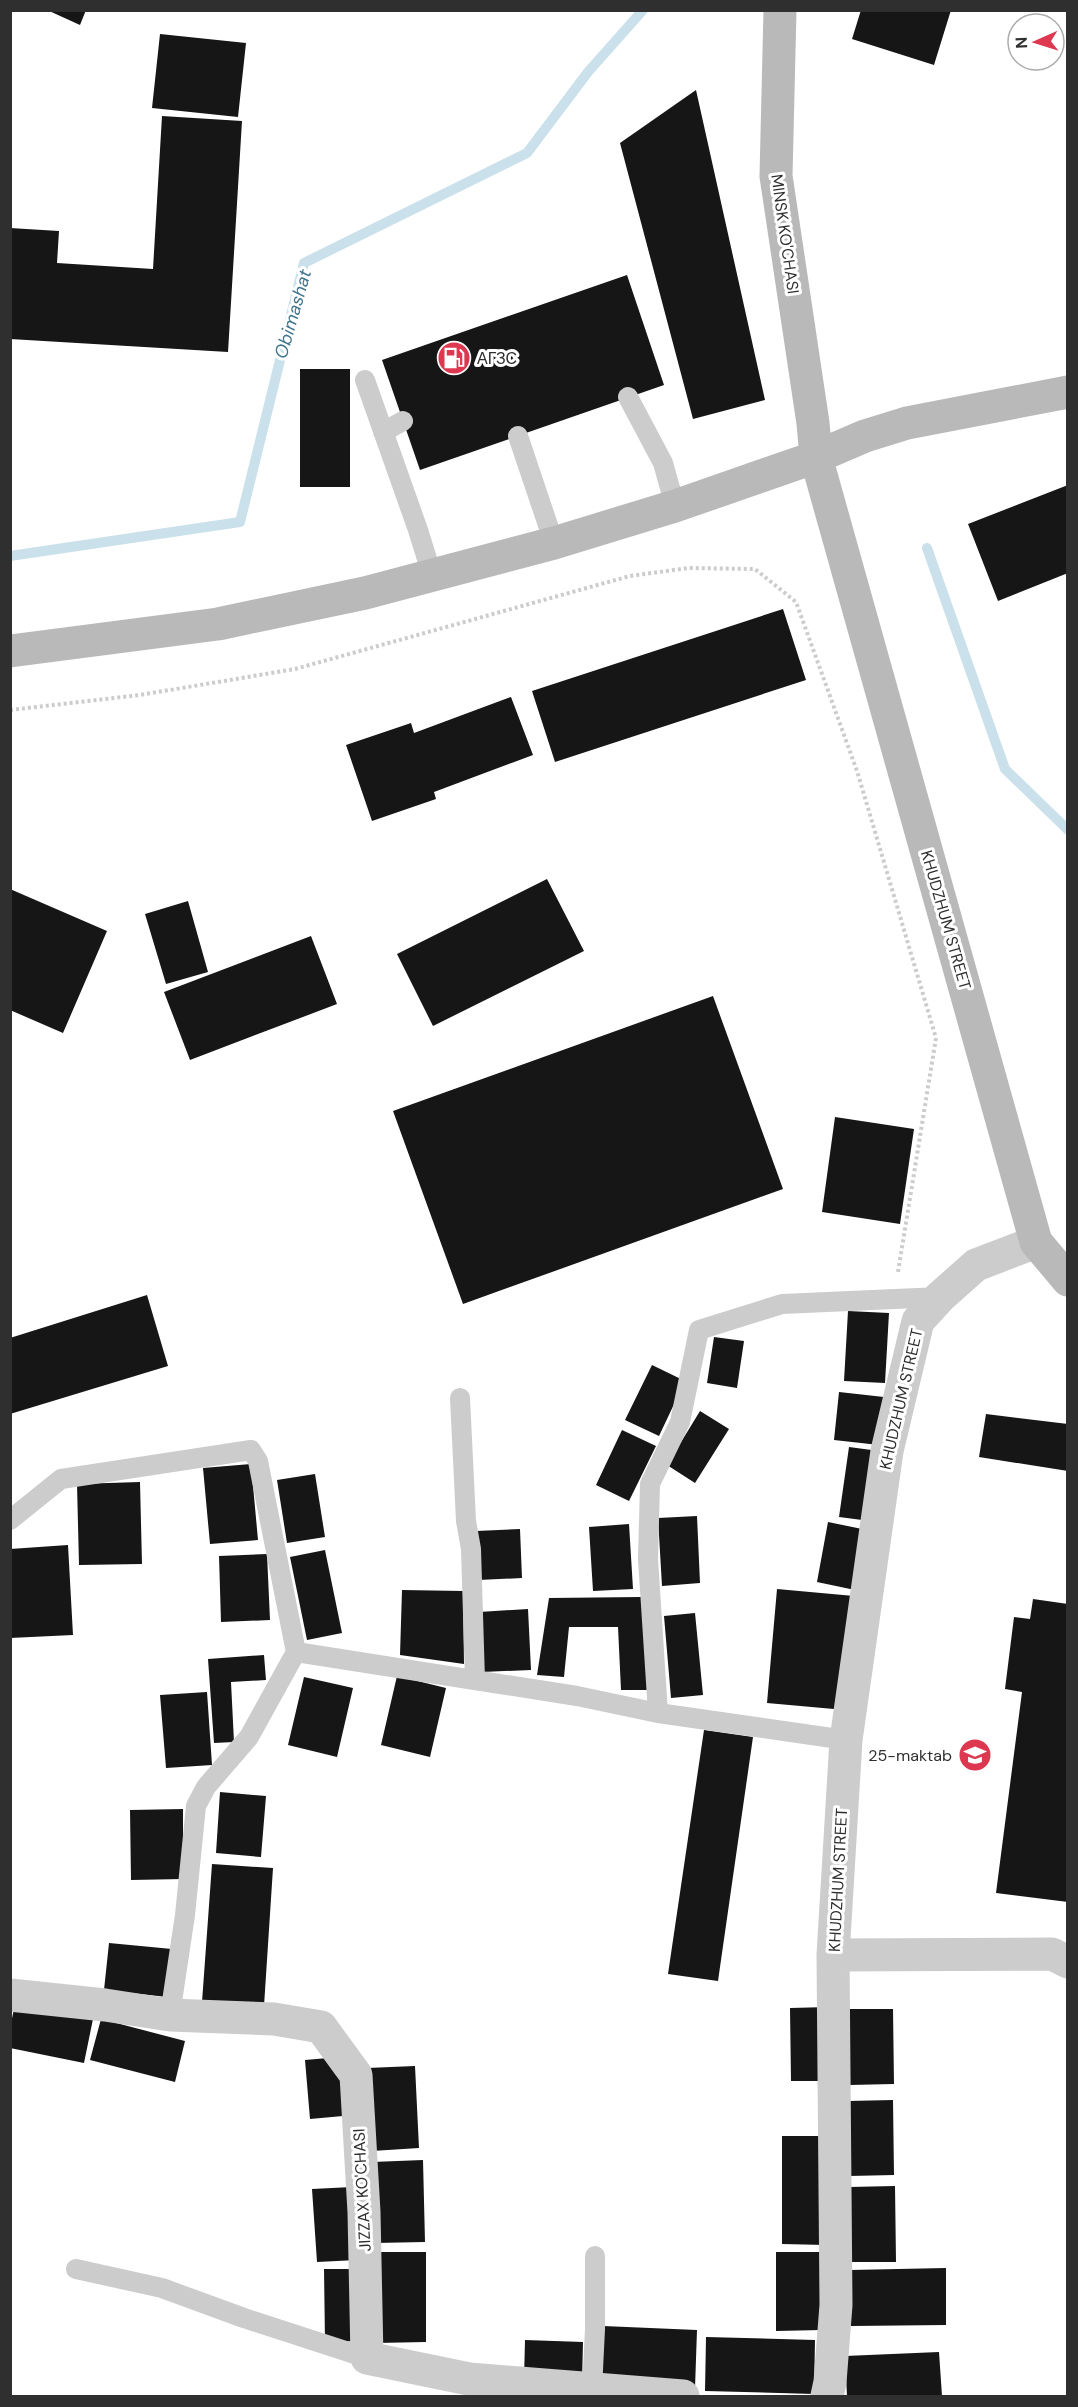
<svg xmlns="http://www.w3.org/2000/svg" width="1078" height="2407" font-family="'DM Sans',sans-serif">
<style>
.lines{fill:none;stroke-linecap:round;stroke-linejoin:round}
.stream{stroke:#cae0ea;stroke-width:10}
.building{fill:#161616}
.path{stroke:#ccc;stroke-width:4;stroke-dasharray:3 3;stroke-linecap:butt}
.lane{stroke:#ccc;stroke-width:20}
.street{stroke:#ccc;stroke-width:33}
.secondary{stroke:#b9b9b9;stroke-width:33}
.labels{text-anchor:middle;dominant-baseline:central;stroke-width:6;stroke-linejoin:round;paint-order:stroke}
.street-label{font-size:16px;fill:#2f2f2f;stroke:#fff}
.poi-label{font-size:16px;fill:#2f2f2f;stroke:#fff;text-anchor:start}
.water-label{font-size:18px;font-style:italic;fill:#40758e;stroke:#fff}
</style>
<rect width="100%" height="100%" fill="#fff"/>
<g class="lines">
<path class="stream" d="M927 548 1005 769 1068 830
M10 556 240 522 304 263 527 153 588 72 643 10"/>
</g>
<path class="building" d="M47 10H86L80 25Z
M861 10H951L934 65 852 39Z
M160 34 246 43 238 117 152 108Z
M696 90 765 400 693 419 620 143Z
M162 116 242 121 228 352 10 339V228L59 231 57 263 153 269Z
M627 275 664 385 420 470 382 360Z
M300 369H350V487H300Z
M1068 485V573L998 601 968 524Z
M783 609 806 680 555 762 532 691Z
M511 697 533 755 434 792 436 799 372 821 346 745 411 723 414 733Z
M547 879 584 951 433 1026 397 954Z
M10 889 107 931 63 1033 10 1010Z
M188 901 208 972 166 984 145 914Z
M311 936 337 1004 190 1060 164 992Z
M713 996 783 1189 463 1304 393 1111Z
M835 1117 914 1129 900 1224 822 1212Z
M147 1295 168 1366 10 1414V1338Z
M848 1311 889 1313 885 1383 844 1381Z
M714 1337 744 1341 737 1388 707 1383Z
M652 1365 685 1381 659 1436 625 1420Z
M839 1392 884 1397 879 1445 834 1440Z
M700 1411 729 1429 695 1483 667 1465Z
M986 1414 1068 1424V1471L979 1457Z
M622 1430 656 1446 629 1501 596 1485Z
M849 1447 879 1451 870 1521 839 1517Z
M251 1464 258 1540 210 1544 203 1468Z
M315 1474 325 1537 287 1543 277 1480Z
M140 1482 142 1564 79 1565 77 1484Z
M697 1516 700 1583 662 1586 658 1518Z
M828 1522 867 1530 855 1590 817 1582Z
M629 1524 633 1589 593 1591 589 1527Z
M520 1529 522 1578 478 1580 476 1531Z
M68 1545 73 1635 10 1638V1549Z
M325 1550 342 1633 307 1640 290 1557Z
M267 1554 270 1620 221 1622 219 1556Z
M777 1589 854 1596 845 1710 767 1703Z
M402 1590 463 1591 464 1664 400 1655Z
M641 1597 649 1690H621L618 1627H569L564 1677 537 1675 549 1598Z
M1033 1599 1068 1604V1902L996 1893 1022 1692 1005 1689 1014 1617 1030 1619Z
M528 1609 531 1670 482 1672 479 1612Z
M695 1613 703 1695 671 1698 664 1616Z
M264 1655 266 1680 231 1682 234 1742 214 1743 208 1659Z
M397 1676 446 1688 430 1757 381 1745Z
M304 1677 353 1688 337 1757 288 1745Z
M207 1692 212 1765 166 1768 160 1695Z
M704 1730 753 1737 718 1981 668 1974Z
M220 1792 266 1796 261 1857 216 1853Z
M183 1809V1879L131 1880 130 1810Z
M212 1864 273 1868 264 2006 202 2002Z
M109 1943 172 1949 167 1997 104 1990Z
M15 2004 93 2019 84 2063 10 2048V2028Z
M829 2007 830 2081H791L790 2008Z
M848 2009H893L894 2084 849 2085Z
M101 2019 185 2041 175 2082 90 2060Z
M339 2057 343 2116 310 2119 305 2060Z
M415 2066 419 2148 372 2151 367 2068Z
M893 2100 894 2175 849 2176 848 2101Z
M782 2136H826V2245L782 2244Z
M423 2160 425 2242 375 2243 372 2162Z
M895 2186 896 2262H850L849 2187Z
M352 2187 357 2260 317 2262 312 2189Z
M376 2252H426V2342L376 2343Z
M776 2252H822V2330L776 2331Z
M946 2268V2325L851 2326 850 2270Z
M324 2269H359L360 2341 325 2342Z
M603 2326 697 2330 695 2388 599 2378Z
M706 2337 815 2340 814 2394 705 2391Z
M525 2340 583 2342 582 2382 524 2379Z
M939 2352 942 2396H847L845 2356Z"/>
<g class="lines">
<path class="path" d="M10 710 140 695 295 669 630 576 688 568 755 569 796 602 857 771 936 1038 898 1272"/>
<path class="lane" d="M365 380 418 530 432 575
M628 397 663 463 675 506
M383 432 403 421
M518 436 554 543
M460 1398 466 1521 471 1549 475 1680
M10 1520 61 1479 251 1450 258 1461 296 1652
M658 1713 846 1740
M170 2015 185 1915 196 1806 206 1787 249 1737 296 1652 577 1696 658 1713 648 1559 650 1484 680 1422 699 1330 782 1304 940 1297
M76 2269 162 2288 244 2318 367 2358
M592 2390 595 2329V2256"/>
<path class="street" d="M833 1955 1052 1954 1068 1962
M10 1995 105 2005 170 2015 274 2019 321 2027 356 2075 364 2212 367 2358 469 2379 683 2396
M827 2396 830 2382 836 2305 833 1955 846 1740 887 1451 918 1321 940 1297 976 1265 1036 1242"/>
<path class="secondary" d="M780 10 776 176 813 423 816 457 1036 1242 1068 1280
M10 651 218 624 365 593 554 543 675 506 816 457 865 436 907 423 1068 392"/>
</g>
<defs>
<g id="fuel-disc" transform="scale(1.725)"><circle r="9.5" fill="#de3851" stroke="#fff"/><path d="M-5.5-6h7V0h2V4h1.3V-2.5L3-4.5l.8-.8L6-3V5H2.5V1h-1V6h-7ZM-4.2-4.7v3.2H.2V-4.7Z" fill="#fff"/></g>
<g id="school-disc" transform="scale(1.725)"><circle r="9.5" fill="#de3851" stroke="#fff"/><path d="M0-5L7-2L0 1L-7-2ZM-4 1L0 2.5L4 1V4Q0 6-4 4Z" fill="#fff"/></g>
</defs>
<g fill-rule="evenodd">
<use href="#fuel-disc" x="454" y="358"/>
<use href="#school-disc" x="975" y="1755"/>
</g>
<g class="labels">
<g class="street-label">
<text transform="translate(785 234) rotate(82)">MINSK KO'CHASI</text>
<text transform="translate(946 920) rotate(74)">KHUDZHUM STREET</text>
<text transform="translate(901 1399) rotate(-77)">KHUDZHUM STREET</text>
<text transform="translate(838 1880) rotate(-87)">KHUDZHUM STREET</text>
<text transform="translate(362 2190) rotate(-93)">JIZZAX KO'CHASI</text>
</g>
<g class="poi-label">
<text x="477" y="358">АГЗС</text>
<text x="952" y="1755" text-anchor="end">25-maktab</text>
</g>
<g class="water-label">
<text transform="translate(293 314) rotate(-74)">Obimashat</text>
</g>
</g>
<rect width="1078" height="2407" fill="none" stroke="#2f2f2f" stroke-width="24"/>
<g transform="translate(1036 42) rotate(267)"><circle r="28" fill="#ffffff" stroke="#acacac" stroke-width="1.5"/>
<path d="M0-4.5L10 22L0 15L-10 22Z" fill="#de3851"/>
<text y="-9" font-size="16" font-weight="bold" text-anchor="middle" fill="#2f2f2f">N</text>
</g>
</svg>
